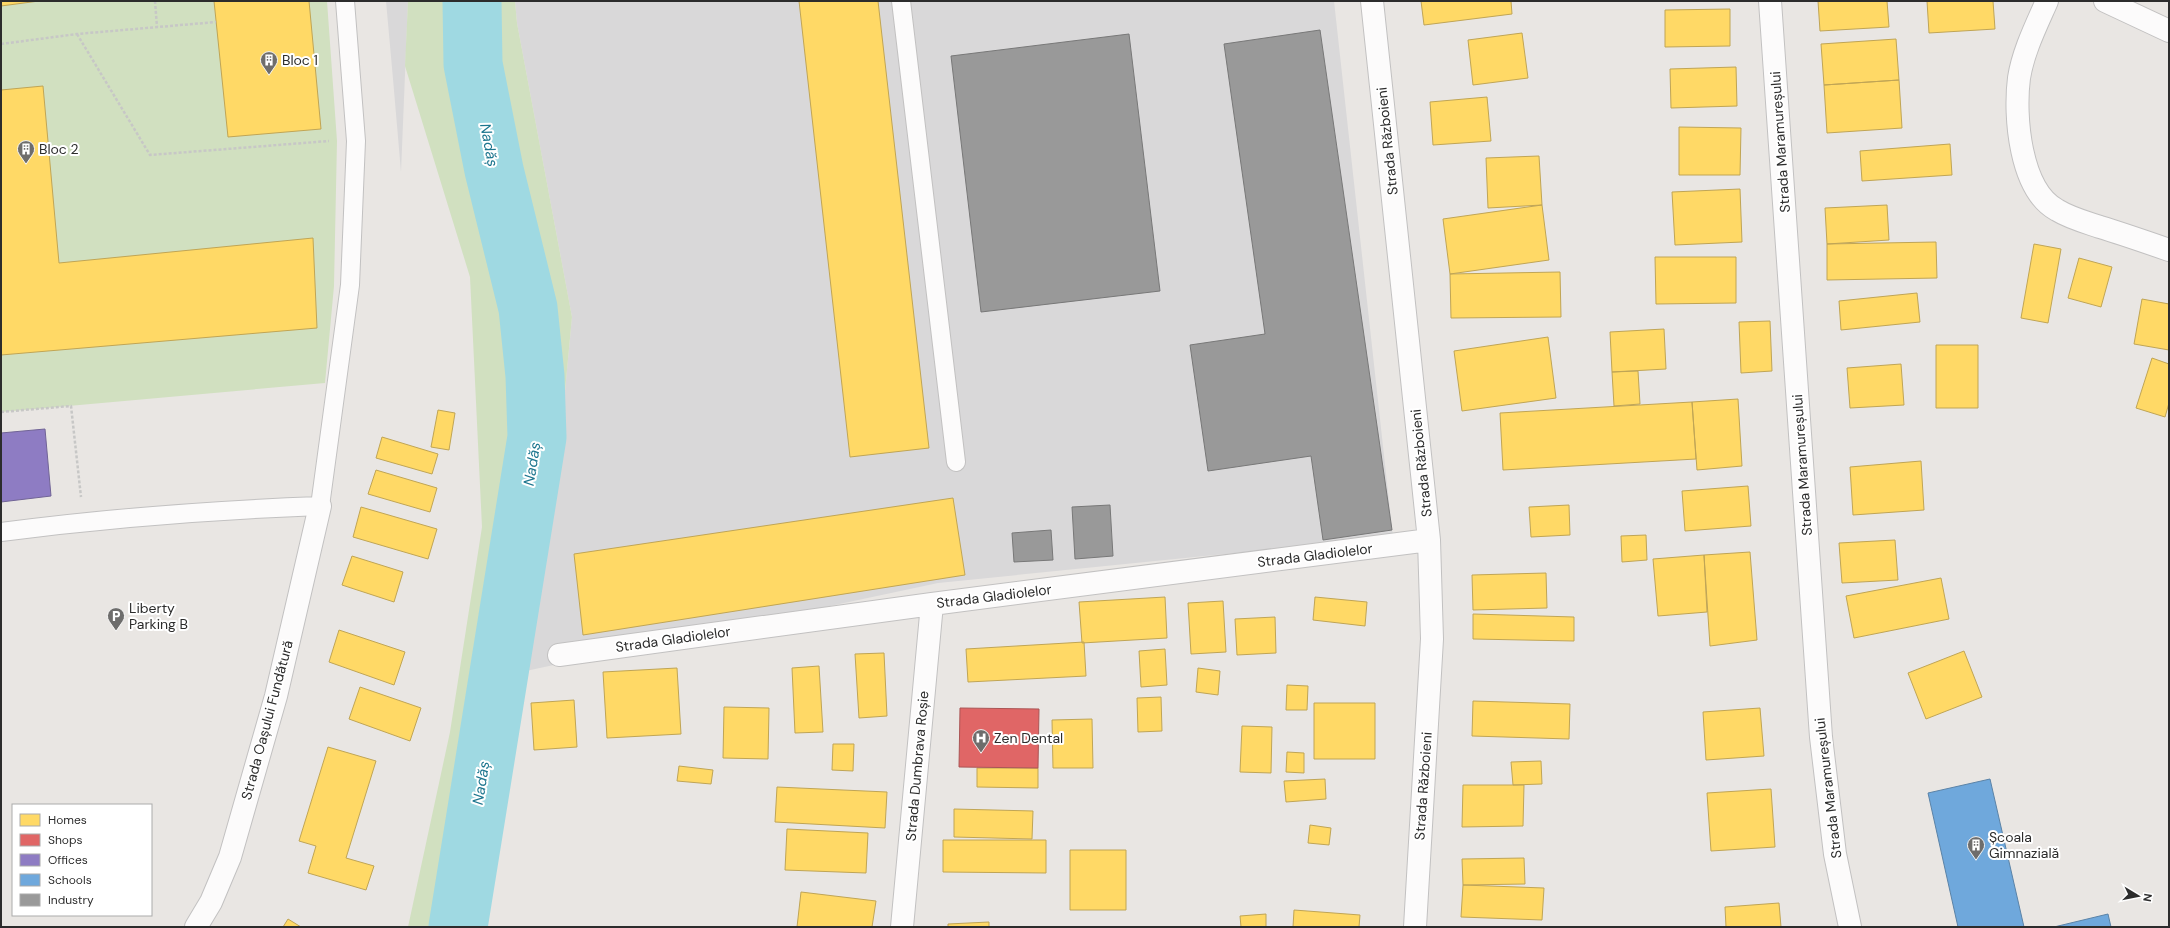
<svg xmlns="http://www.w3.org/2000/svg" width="2170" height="928" font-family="'DM Sans',sans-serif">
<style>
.industrial{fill:#d9d8d9}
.green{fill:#d1e0c0}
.homes{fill:#ffd966;stroke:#c0a555}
.shops{fill:#e06666;stroke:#a55}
.offices{fill:#8e7cc3;stroke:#716496}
.schools{fill:#6fa8dc;stroke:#5b83a7}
.industry{fill:#999;stroke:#787878}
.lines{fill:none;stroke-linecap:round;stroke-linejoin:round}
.river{stroke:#9fd9e2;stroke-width:59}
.service-casing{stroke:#c2c1c1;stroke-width:20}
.minor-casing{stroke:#c2c1c1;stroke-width:24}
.secondary-casing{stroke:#c2c1c1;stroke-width:24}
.path{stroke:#c7c7c6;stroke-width:2.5;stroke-dasharray:3 2;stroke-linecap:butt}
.service{stroke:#fcfbfb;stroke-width:18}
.minor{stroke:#fcfbfb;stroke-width:22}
.secondary{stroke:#fcfbfb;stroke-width:22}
.labels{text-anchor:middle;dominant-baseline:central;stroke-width:4;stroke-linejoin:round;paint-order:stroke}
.poi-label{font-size:14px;fill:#2c2c2c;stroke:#fff;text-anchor:start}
.street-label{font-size:14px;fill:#2c2c2c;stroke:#fff}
.water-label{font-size:15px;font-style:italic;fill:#1d768f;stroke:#fff}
</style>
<rect width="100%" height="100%" fill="#e9e6e3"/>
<path class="industrial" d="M386 1H408L401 172 393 79Z
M515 1H1334L1393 537 938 583 521 672 565 391 572 317 517 23Z"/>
<path class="green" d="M1 1H327L337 141 334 286 325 383 1 412Z
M408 1H515L517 23 572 317 565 391 521 672 473 927H408L450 732 482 527 470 277 405 66Z"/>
<path class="homes" d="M1 1H39L1 6Z
M214 1H309L321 129 228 137Z
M799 1H878L929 448 850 457Z
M1421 1H1511L1512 14 1424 25Z
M1818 1H1887L1889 27 1820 31Z
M1927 1H1993L1995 29 1929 33Z
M1730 9V46L1665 47V10Z
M1522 33 1528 78 1473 85 1468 40Z
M1896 39 1899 80 1824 85 1821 44Z
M1736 67 1737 106 1671 108 1670 69Z
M1899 80 1902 128 1827 133 1824 85Z
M43 86 59 263 313 238 317 328 1 355V90Z
M1487 97 1491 141 1433 145 1430 102Z
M1679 127 1741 128 1740 175H1679Z
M1950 144 1952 175 1862 181 1860 151Z
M1539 156 1542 205 1488 208 1486 158Z
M1740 189 1742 242 1675 245 1672 192Z
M1542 205 1549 260 1450 274 1443 219Z
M1887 205 1889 240 1827 244 1825 208Z
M1936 242 1937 278 1827 280V244Z
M2034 244 2061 249 2048 323 2021 318Z
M1655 257H1736V303L1656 304Z
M2079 258 2112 267 2101 307 2068 298Z
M1560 272 1561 317 1451 318 1450 274Z
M1917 293 1920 322 1841 330 1839 301Z
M2142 299 2169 304V350L2134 344Z
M1770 321 1772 371 1741 373 1739 322Z
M1664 329 1666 369 1612 372 1610 332Z
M1548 337 1556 398 1462 411 1454 351Z
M1936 345H1978V408H1936Z
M2152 358 2169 364V403L2165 417 2136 408Z
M1901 364 1904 405 1850 408 1847 368Z
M1638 371 1640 404 1614 406 1612 372Z
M1738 399 1742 466 1697 470 1692 402Z
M1692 402 1696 459 1503 470 1500 413Z
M438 410 455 413 449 450 431 447Z
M382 437 438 454 432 474 376 458Z
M1921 461 1924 510 1853 515 1850 467Z
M376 470 437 488 430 512 368 494Z
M1748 486 1751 526 1685 531 1682 491Z
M953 498 965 575 583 635 574 554Z
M1569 505 1570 535 1531 537 1529 507Z
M361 507 437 529 428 559 353 537Z
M1646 535 1647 560 1622 562 1621 536Z
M1895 540 1898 580 1842 583 1839 543Z
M1750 552 1757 640 1710 646 1704 555Z
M1704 555 1707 612 1658 616 1653 559Z
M352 556 403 572 394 602 342 585Z
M1546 573 1547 608 1473 610 1472 575Z
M1941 578 1949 619 1854 638 1846 596Z
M1165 597 1167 638 1082 643 1079 602Z
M1315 597 1367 602 1365 626 1313 620Z
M1223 601 1226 652 1191 654 1188 603Z
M1473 614 1574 617V641L1473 639Z
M1275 617 1276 653 1237 655 1235 619Z
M339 630 405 652 394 685 329 662Z
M1084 642 1086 676 968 682 966 649Z
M1165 649 1167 685 1141 687 1139 651Z
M1964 651 1982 697 1926 719 1908 673Z
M884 653 887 716 859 718 855 654Z
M819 666 823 732 795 733 792 668Z
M677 668 681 734 607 738 603 672Z
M1198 668 1220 671 1218 695 1196 692Z
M1287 685 1308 686 1307 710H1286Z
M360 687 421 708 410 741 349 719Z
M1161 697 1162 731 1138 732 1137 698Z
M574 700 577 747 534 750 531 703Z
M1473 701 1570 704 1569 739 1472 736Z
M1314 703H1375V759H1314Z
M724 707 769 708 768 759 723 758Z
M1760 708 1764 756 1706 760 1703 712Z
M1092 719 1093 768H1053L1052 720Z
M1242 726 1272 727 1271 773 1240 772Z
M833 744H854L853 771 832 770Z
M328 747 376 761 346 858 374 866 366 890 308 873 316 846 299 841Z
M1287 752 1304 753V773L1286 772Z
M1541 761 1542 784 1513 785 1511 762Z
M679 766 713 770 711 784 677 781Z
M977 768H1038V788L977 787Z
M1325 779 1326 799 1286 802 1284 781Z
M1463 785H1524L1523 826 1462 827Z
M777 787 887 792 885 828 775 822Z
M1771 789 1775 847 1711 851 1707 793Z
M954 809 1033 811 1032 839 954 837Z
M1310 825 1331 828 1329 845 1308 843Z
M787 829 868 833 866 873 785 870Z
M943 840H1046V873L943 872Z
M1070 850H1126V910H1070Z
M1524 858 1525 884 1463 885 1462 859Z
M1463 885 1544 888 1542 920 1461 917Z
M801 892 876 901 872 927H797Z
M1779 903 1781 927H1726L1725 907Z
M1294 910 1360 915 1359 927H1293Z
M1266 914V927H1241L1240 916Z
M288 919 301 927H283Z
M989 922V927H948V924Z"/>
<path class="shops" d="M960 708 1039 709 1038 768 959 767Z"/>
<path class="offices" d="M45 429 51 496 1 502V433Z"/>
<path class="schools" d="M1990 779 2024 927H1958L1928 793Z
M2108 914 2111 927H2054Z"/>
<path class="industry" d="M1320 30 1392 530 1323 540 1311 456 1208 471 1190 345 1265 334 1224 44Z
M1129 34 1160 291 981 312 951 56Z
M1110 505 1113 556 1075 559 1072 507Z
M1051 530 1053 560 1014 562 1012 533Z"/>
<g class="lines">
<path class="river" d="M458 927 537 437 535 376 528 308 494 170 473 64 472 1"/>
<g class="service-casing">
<path id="service" d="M901 1 956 462
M1 532C108 518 212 510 320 506L350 285 356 141 345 1"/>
</g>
<g class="minor-casing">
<path id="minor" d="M1372 1 1429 540 1432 639 1415 927
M2047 1C2036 26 2023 52 2019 78 2014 116 2020 190 2057 210 2070 218 2085 222 2100 227 2123 234 2146 242 2169 250
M2105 1 2169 31
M559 655 932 604 1429 540
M196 927 211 902 230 857 276 696 320 506
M902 927 932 604"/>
</g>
<g class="secondary-casing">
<path id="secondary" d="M1770 1 1821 737 1835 854 1850 927"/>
</g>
<path class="path" d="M155 1 157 27
M77 34 150 155 329 141
M1 44 77 34 216 22
M1 412 71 406 81 497"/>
<use href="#service" class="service"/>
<use href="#minor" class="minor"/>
<use href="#secondary" class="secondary"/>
</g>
<defs>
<g id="building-pin" transform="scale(0.9)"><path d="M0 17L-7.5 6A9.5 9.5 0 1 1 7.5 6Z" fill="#6e6d6c" stroke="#fff"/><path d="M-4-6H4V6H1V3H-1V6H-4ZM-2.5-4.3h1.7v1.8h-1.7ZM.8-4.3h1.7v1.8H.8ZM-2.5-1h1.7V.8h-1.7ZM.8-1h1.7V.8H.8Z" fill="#fff"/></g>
<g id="parking-pin" transform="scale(0.9)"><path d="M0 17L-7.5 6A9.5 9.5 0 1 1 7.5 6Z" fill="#6e6d6c" stroke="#fff"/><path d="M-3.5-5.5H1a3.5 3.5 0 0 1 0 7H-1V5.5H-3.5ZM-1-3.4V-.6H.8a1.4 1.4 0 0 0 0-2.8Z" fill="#fff"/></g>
<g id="hospital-pin" transform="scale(0.9)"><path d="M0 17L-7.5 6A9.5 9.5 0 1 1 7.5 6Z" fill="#6e6d6c" stroke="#fff"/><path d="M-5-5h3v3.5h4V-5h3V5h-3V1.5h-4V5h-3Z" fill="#fff"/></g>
</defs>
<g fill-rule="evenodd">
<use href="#building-pin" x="269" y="60"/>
<use href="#building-pin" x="26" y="149"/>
<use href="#parking-pin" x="116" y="616"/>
<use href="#hospital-pin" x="981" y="738"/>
<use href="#building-pin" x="1976" y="845"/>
</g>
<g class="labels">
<g class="poi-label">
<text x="282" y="60">Bloc 1</text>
<text x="39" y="149">Bloc 2</text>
<text x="129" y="608">Liberty<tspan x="129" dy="16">Parking B</tspan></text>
<text x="994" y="738">Zen Dental</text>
<text x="1989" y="837">Școala<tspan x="1989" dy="16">Gimnazială</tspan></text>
</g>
<g class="street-label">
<text transform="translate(1387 141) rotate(-96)">Strada Războieni</text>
<text transform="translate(1780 142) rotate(-94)">Strada Maramureșului</text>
<text transform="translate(1421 463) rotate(-96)">Strada Războieni</text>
<text transform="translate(1802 465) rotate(-94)">Strada Maramureșului</text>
<text transform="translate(1315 555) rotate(-7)">Strada Gladiolelor</text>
<text transform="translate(994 596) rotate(-7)">Strada Gladiolelor</text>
<text transform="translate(673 639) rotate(-8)">Strada Gladiolelor</text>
<text transform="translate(267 720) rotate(-75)">Strada Oașului Fundătură</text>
<text transform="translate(917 766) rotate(-85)">Strada Dumbrava Roșie</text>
<text transform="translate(1423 786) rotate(-86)">Strada Războieni</text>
<text transform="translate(1828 788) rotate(-97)">Strada Maramureșului</text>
</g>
<g class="water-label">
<text transform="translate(489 145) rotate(79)">Nadăș</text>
<text transform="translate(532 464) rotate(-81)">Nadăș</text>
<text transform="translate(481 783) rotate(-81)">Nadăș</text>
</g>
</g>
<rect width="2170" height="928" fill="none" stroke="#2c2c2c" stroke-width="4"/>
<rect x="12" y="804" width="140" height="112" fill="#ffffff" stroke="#ababab"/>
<rect x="20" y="814" width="20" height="12" fill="#ffd966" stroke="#ababab"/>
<text x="48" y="824" font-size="12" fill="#2c2c2c">Homes</text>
<rect x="20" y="834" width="20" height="12" fill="#e06666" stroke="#ababab"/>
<text x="48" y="844" font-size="12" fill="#2c2c2c">Shops</text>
<rect x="20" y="854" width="20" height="12" fill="#8e7cc3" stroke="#ababab"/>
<text x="48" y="864" font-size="12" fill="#2c2c2c">Offices</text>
<rect x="20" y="874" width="20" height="12" fill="#6fa8dc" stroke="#ababab"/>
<text x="48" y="884" font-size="12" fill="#2c2c2c">Schools</text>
<rect x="20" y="894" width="20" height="12" fill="#999999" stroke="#ababab"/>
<text x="48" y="904" font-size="12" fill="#2c2c2c">Industry</text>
<g transform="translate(2138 896) rotate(100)" stroke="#ffffff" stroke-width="3" paint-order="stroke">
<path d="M0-3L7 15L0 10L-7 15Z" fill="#2c2c2c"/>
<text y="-6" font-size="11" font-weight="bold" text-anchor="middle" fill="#2c2c2c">N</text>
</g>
</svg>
